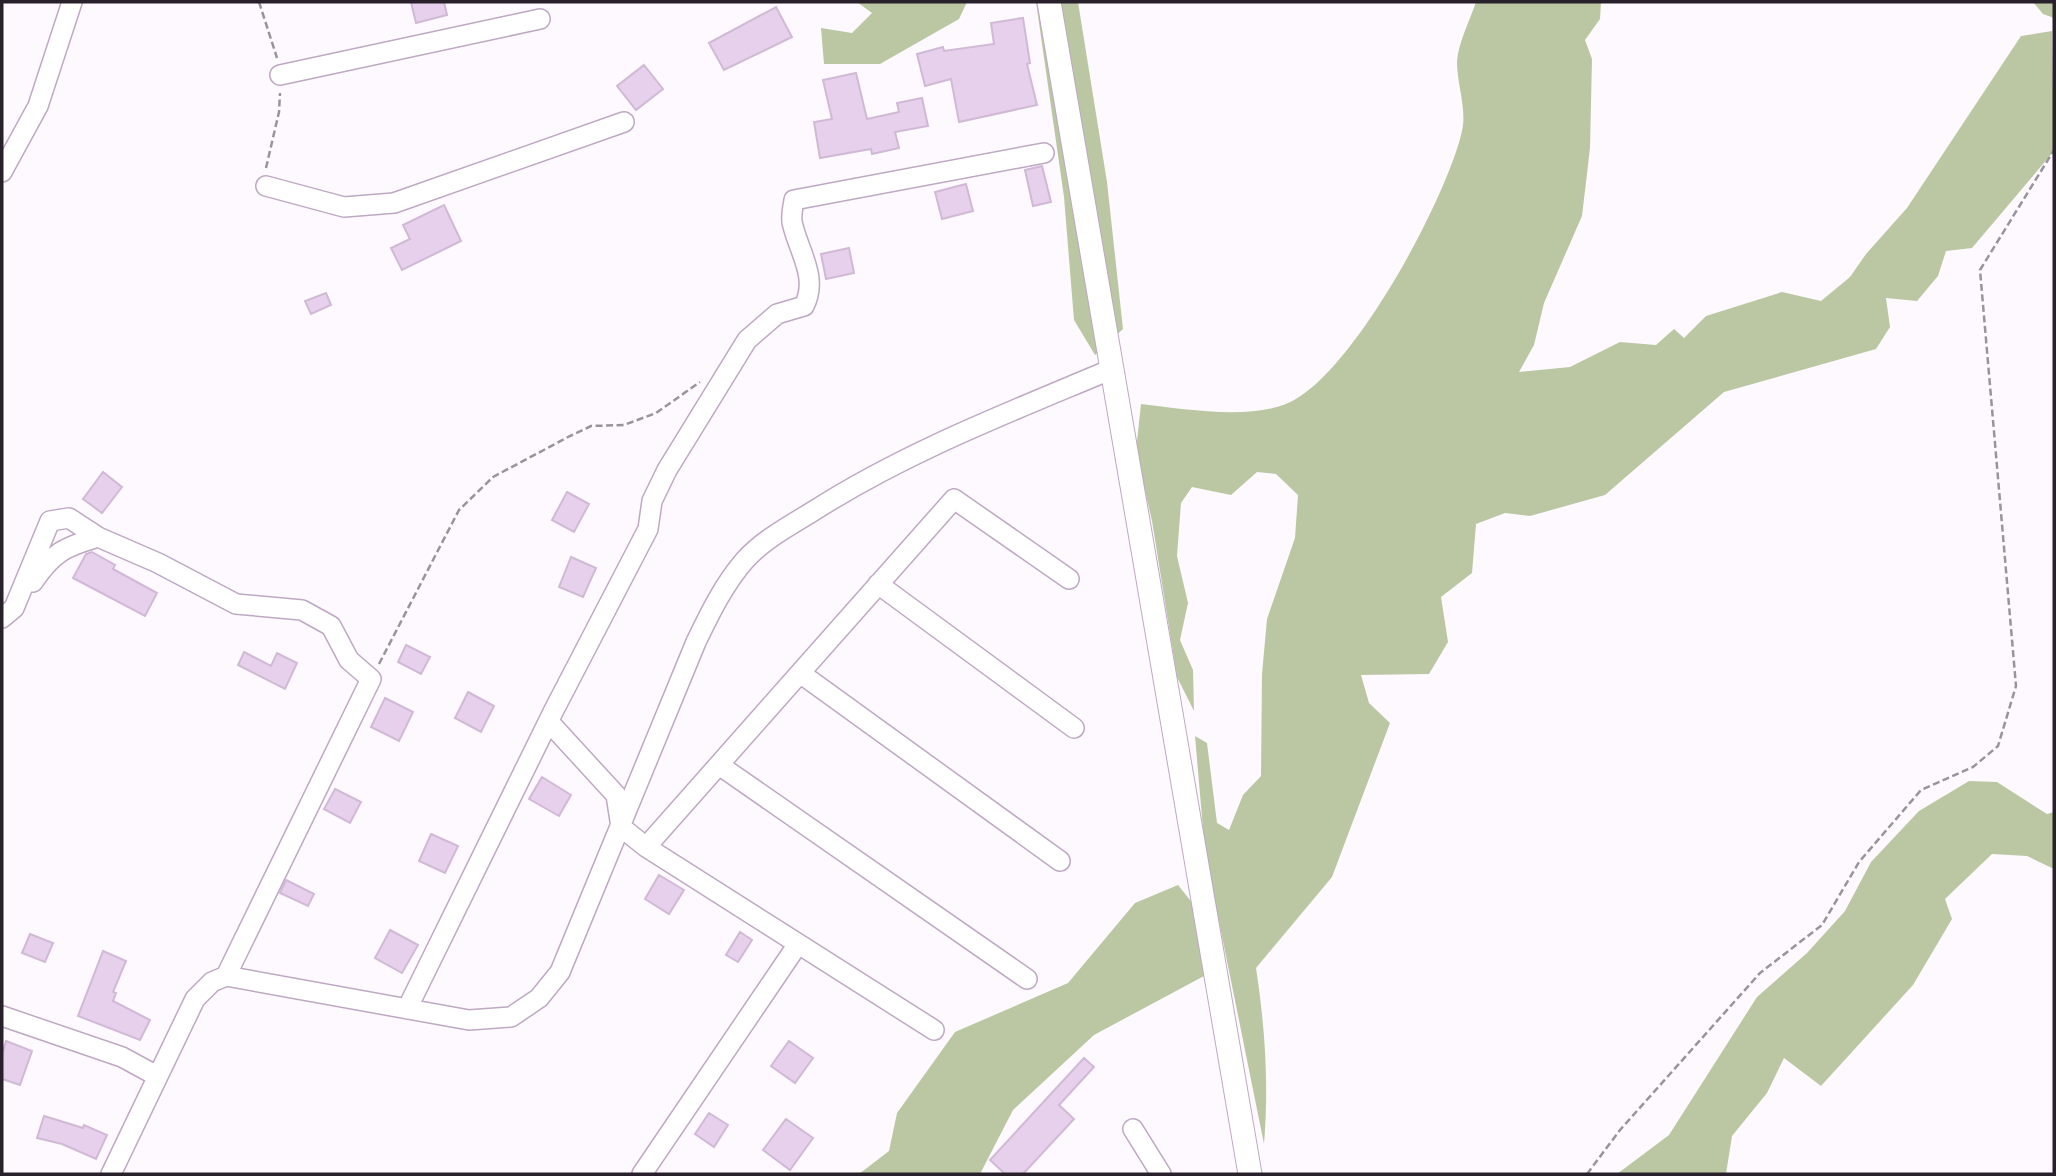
<svg xmlns="http://www.w3.org/2000/svg" width="2056" height="1176" font-family="Raleway,sans-serif">
<style>
.forest{fill:#bbc7a2}
.building{fill:#e7d0ec;stroke:#d0b9d5;stroke-width:2}
.lines{fill:none;stroke-linecap:round;stroke-linejoin:round}
.minor-casing{stroke:#bea8c3;stroke-width:22}
.tertiary-casing{stroke:#bea8c3;stroke-width:25}
.path{stroke:#99939b;stroke-width:2.5;stroke-dasharray:7 3.5;stroke-linecap:butt}
.minor{stroke:#fff;stroke-width:19}
.tertiary{stroke:#fff;stroke-width:23}
</style>
<rect width="100%" height="100%" fill="#fef9ff"/>
<path class="forest" d="M857 2H967L959 19 880 64H824L821 28 852 33 872 13Z
M1036 2H1078L1107 182 1123 329 1095 355 1074 320 1064 197Z
M1476 2H1601L1600 19 1585 40 1592 59 1590 148 1582 216 1544 303 1534 345 1519 372 1570 367 1620 342 1656 345 1674 329 1684 338 1706 316 1782 292 1821 301 1850 277 1866 254 1907 208 2021 36 2052 31 2054 151 1972 248 1946 251 1938 276 1917 301 1886 298 1890 327 1876 349 1724 392 1605 495 1530 516 1505 513 1476 524 1472 573 1441 597 1448 642 1429 674 1361 675 1369 703 1390 723 1332 877 1256 968C1265 1027 1269 1084 1264 1144L1205 852 1195 736 1207 743 1217 823 1229 830 1243 795 1261 776 1262 674 1267 619 1295 538 1298 495 1276 474 1257 472 1231 495 1192 487 1181 503 1177 556 1188 603 1180 640 1193 670 1194 711 1177 677 1152 521 1136 451 1141 404C1184 409 1249 420 1288 403 1352 376 1447 198 1462 131 1467 110 1457 84 1457 62 1458 43 1470 20 1476 2Z
M2033 2H2054V18L2043 14Z
M1969 781 1997 782 2047 814 2054 812V869L2027 856 1992 854 1945 899 1952 919 1913 985 1821 1086 1784 1058 1767 1093 1732 1136 1726 1174H1617L1669 1135 1757 997 1807 953 1845 911 1871 862 1919 811Z
M1178 885 1198 910 1204 976 1094 1035 1013 1110 980 1174H859L889 1151 897 1113 955 1032 1068 983 1135 903Z"/>
<path class="building" d="M411 2H444L447 15 416 23Z
M776 7 792 37 724 70 709 43Z
M1023 18 1030 63 1027 64 1037 105 959 122 951 79 925 86 917 54 943 47 944 51 994 44 991 23Z
M644 65 663 89 636 110 617 86Z
M856 73 867 119 899 112 897 103 922 98 928 126 895 132 899 148 872 154 871 149 820 158 814 122 832 119 823 80Z
M1042 166 1051 202 1033 206 1025 170Z
M966 184 973 211 942 219 935 192Z
M444 205 461 241 402 270 391 248 410 239 403 225Z
M849 248 854 273 826 279 821 254Z
M326 293 331 305 311 314 305 301Z
M103 472 122 487 102 513 83 499Z
M567 492 589 504 574 532 552 520Z
M92 552 115 565 113 569 157 593 145 616 73 578 86 554Z
M571 557 596 568 583 597 559 587Z
M406 645 430 657 421 674 398 662Z
M244 652 271 666 277 653 297 663 285 689 238 665Z
M468 692 494 706 481 732 455 718Z
M385 698 413 712 399 741 371 727Z
M542 777 571 795 559 816 529 799Z
M335 789 361 802 350 823 324 809Z
M431 834 458 846 445 873 419 861Z
M659 875 684 890 669 914 645 899Z
M286 880 314 894 308 906 280 893Z
M390 930 418 945 402 973 375 958Z
M740 932 752 940 738 962 726 955Z
M30 934 53 943 45 962 22 953Z
M103 951 126 961 113 992 116 993 113 1001 150 1020 140 1040 78 1016Z
M6 1041 32 1051 20 1085 2 1079V1054Z
M789 1041 813 1058 795 1083 771 1066Z
M1084 1058 1094 1067 1059 1105 1074 1119 1023 1174H1005L990 1160Z
M709 1113 728 1125 714 1147 695 1134Z
M44 1116 83 1128 84 1125 107 1135 96 1159 62 1144 37 1138Z
M786 1119 813 1138 790 1170 763 1150Z"/>
<g class="lines">
<g class="minor-casing">
<path id="minor" d="M280 75 540 19
M2 172 38 106 72 2
M266 186 344 207 394 203 624 122
M33 582C53 552 65 547 98 537
M878 584 1074 728
M2 618 14 608 50 521 69 518 98 537 158 563 236 604 302 610 331 626 349 660 371 679 226 976
M800 673 1060 861
M549 722 616 795 621 827 646 847 934 1030
M719 765 1027 979
M646 847 954 499 1069 579
M407 1009 554 710 648 529 652 501 667 470 747 340 777 314 804 306C819 277 798 251 792 222 791 215 793 207 794 200L1044 153
M2 1016 122 1057 157 1076
M1133 1129 1161 1174
M111 1174 195 999 212 982 226 976 469 1020 511 1017 539 998 560 972 696 642C710 613 724 584 745 560 764 539 791 525 815 510 908 451 1010 412 1112 369
M642 1174 798 944"/>
</g>
<g class="tertiary-casing">
<path id="tertiary" d="M1049 2 1250 1174"/>
</g>
<path class="path" d="M259 2 277 58
M266 168 279 112 280 93
M379 664 459 510 493 477 570 436 591 426 624 425 656 413 700 382
M1587 1174 1620 1130 1760 973 1822 925 1859 862 1921 790 1973 767 1998 746 2016 686 1980 270 2054 150"/>
<use href="#minor" class="minor"/>
<use href="#tertiary" class="tertiary"/>
</g>
<rect width="2056" height="1176" fill="none" stroke="#28202a" stroke-width="7"/>
</svg>
